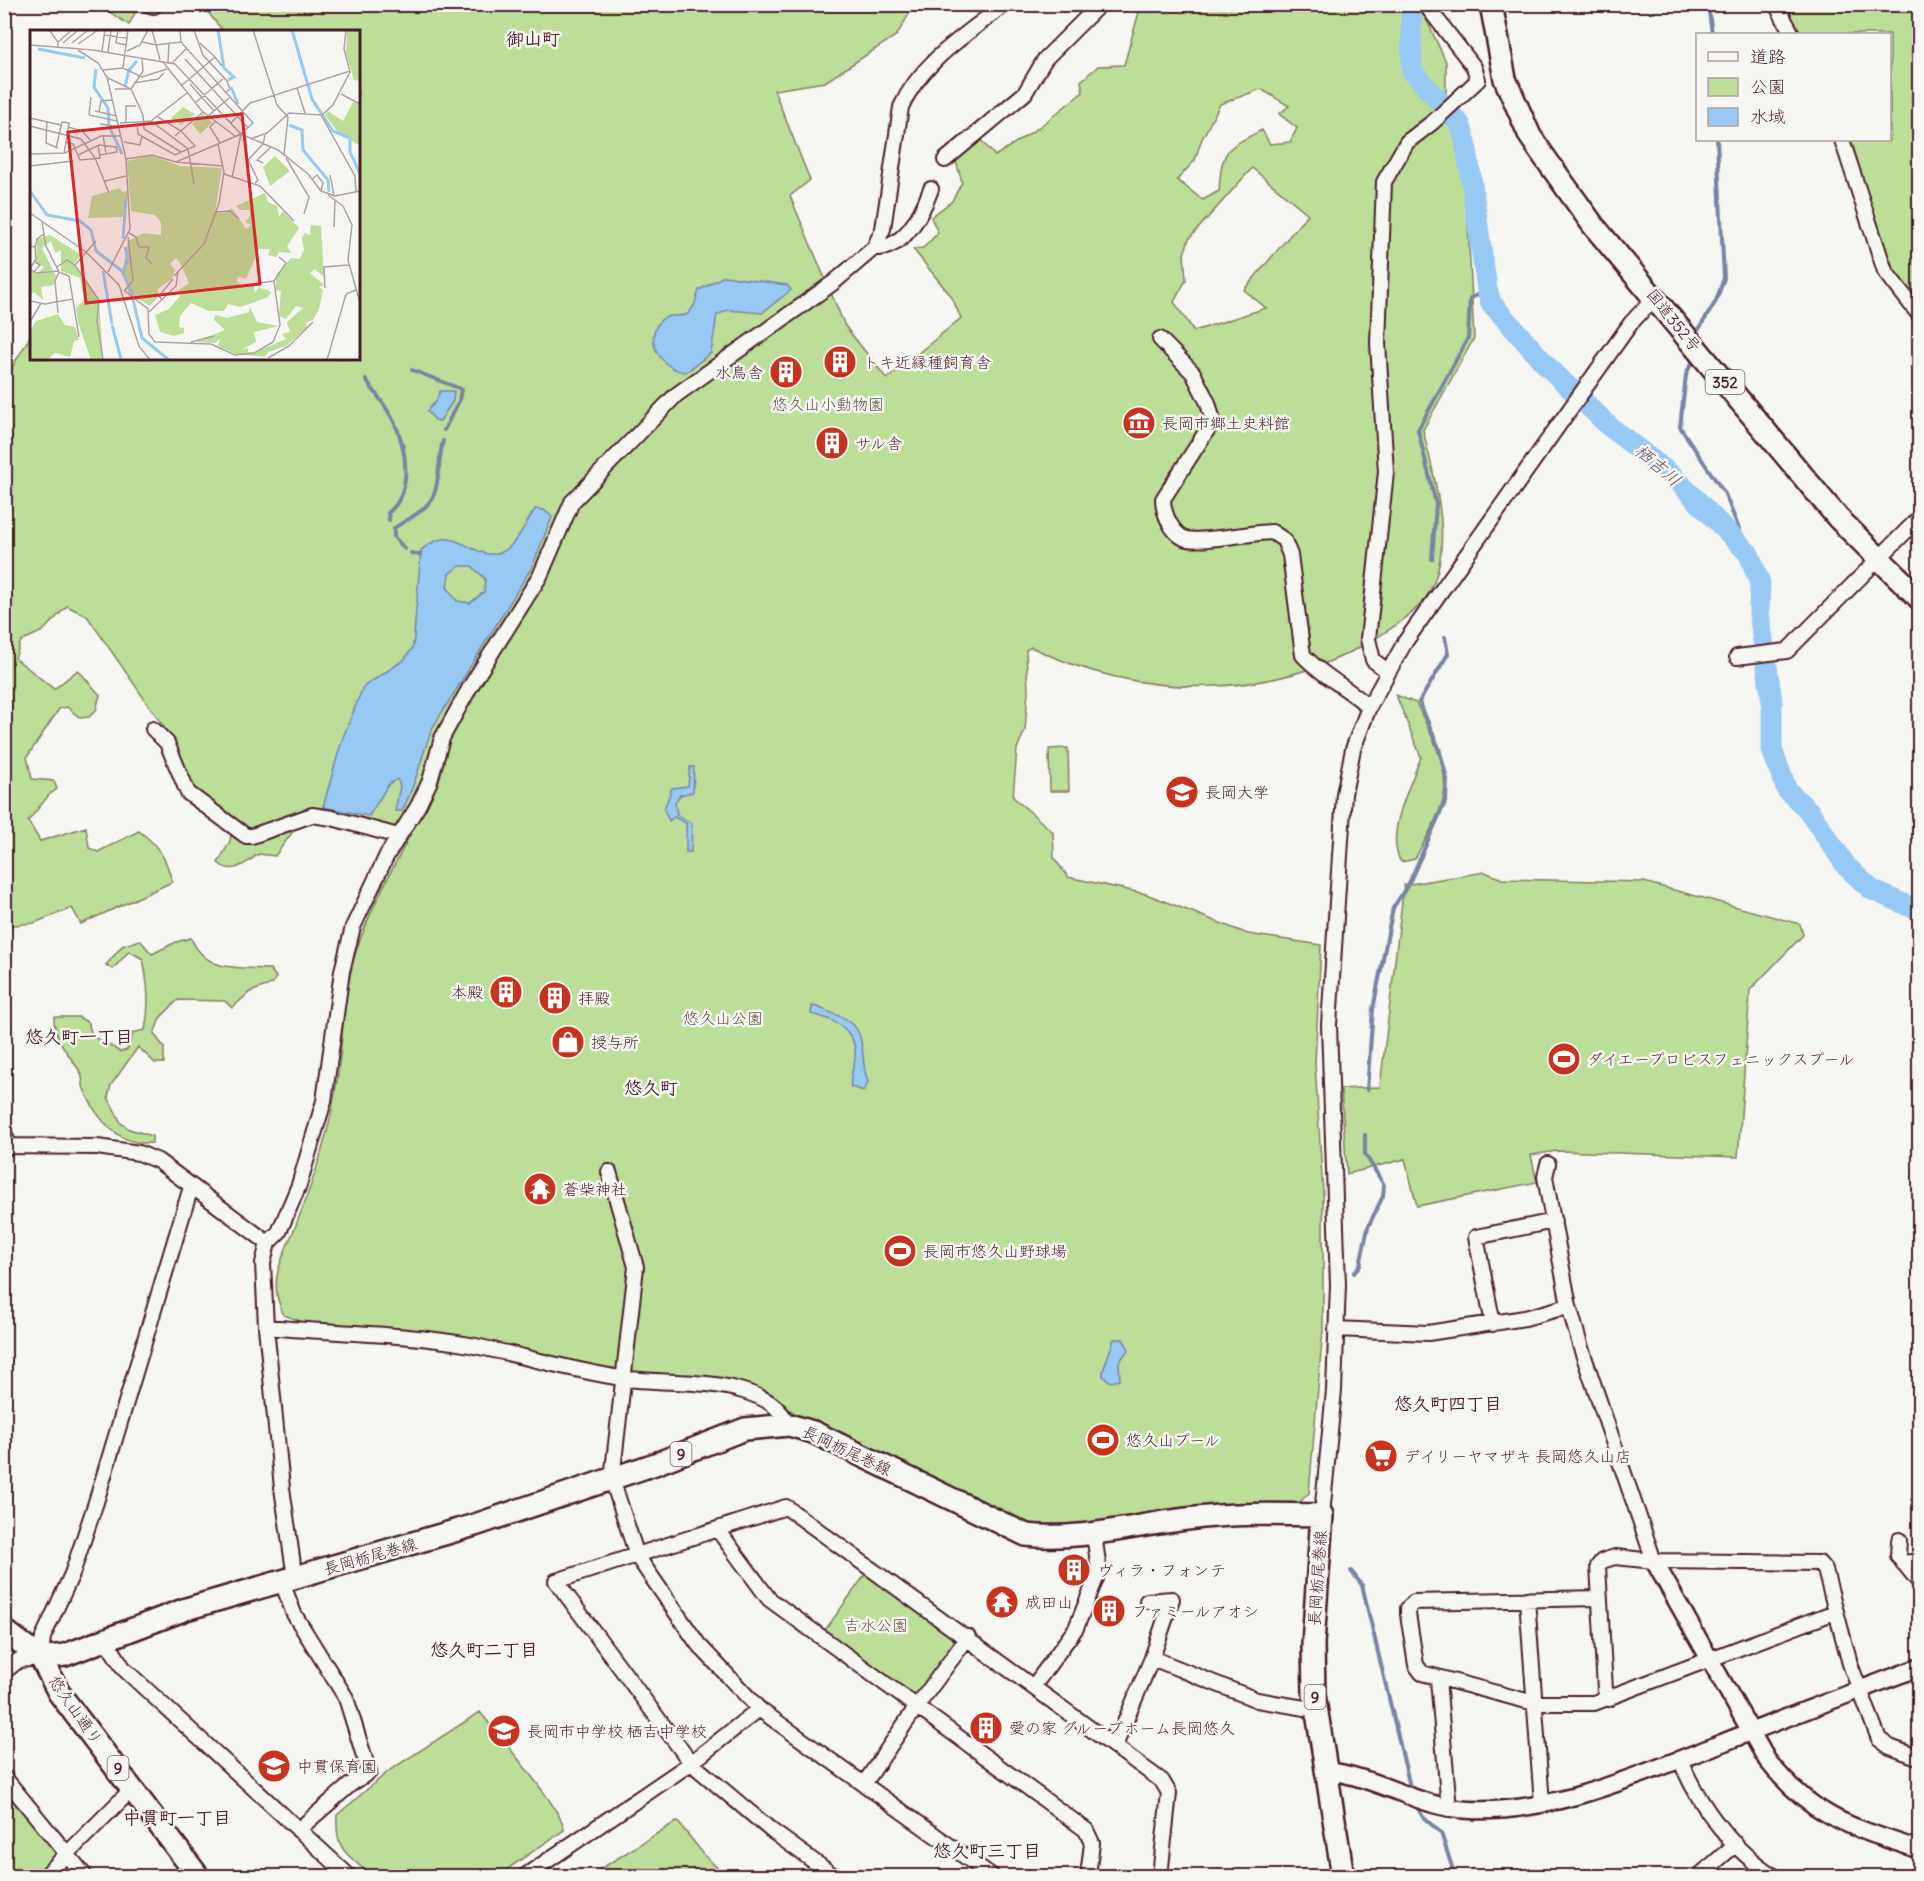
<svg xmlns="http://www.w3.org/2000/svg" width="1924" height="1881" font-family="Delius,'Klee One',sans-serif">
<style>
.green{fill:#bcde98;stroke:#837e62;stroke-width:1.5;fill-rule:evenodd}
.water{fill:#98c8f4;stroke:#7984a4;stroke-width:1.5;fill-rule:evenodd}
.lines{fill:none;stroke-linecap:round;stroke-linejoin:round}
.stream{stroke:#7984a4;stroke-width:4}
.river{stroke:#98c8f4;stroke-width:21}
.minor-casing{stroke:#4a1f2b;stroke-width:18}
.tertiary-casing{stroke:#4a1f2b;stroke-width:21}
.primary-casing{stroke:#4a1f2b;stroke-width:26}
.trunk-casing{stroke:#4a1f2b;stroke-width:26}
.minor{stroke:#f6f6f2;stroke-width:14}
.tertiary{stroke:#f6f6f2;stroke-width:16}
.primary{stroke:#f6f6f2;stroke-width:21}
.trunk{stroke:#f6f6f2;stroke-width:21}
.labels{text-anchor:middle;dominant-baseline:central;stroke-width:5;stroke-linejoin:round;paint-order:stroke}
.shield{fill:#f6f6f2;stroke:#7e6067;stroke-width:1.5}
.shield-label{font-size:15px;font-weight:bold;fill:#4a1f2b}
.street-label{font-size:16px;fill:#4a1f2b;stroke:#f6f6f2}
.poi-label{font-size:16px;fill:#4a1f2b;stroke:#f6f6f2;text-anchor:start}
.park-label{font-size:16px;fill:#664f46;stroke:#f6f6f2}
.neighbourhood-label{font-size:18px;font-weight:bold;fill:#4a1f2b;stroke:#f6f6f2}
.water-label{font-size:18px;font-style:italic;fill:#615267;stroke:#f6f6f2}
.inset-river{fill:none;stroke:#98c8f4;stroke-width:3}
.inset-road{fill:none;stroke:#b1a0a2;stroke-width:1.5}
.view{fill:#d62828;fill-opacity:0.15;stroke:#d62828;stroke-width:3}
.inset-edge{fill:none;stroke:#4a1f2b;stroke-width:3}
</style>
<rect width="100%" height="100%" fill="#f6f6f2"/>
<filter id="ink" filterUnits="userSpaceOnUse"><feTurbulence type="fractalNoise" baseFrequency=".0167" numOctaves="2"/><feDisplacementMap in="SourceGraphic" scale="12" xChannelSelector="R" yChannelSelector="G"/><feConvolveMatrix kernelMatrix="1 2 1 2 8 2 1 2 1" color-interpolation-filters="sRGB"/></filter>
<g filter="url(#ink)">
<path class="green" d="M1412 4 1423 12 1446 62V95L1470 211 1468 226 1474 338 1423 430C1434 476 1452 536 1434 582 1425 608 1398 624 1376 638 1271 702 1140 700 1031 647L1026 650 1028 691 1025 730 1017 749 1013 797 1053 832 1054 858 1068 877 1146 894 1248 934 1321 945 1315 1063 1323 1194V1329L1309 1493 1291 1511 1071 1530 1024 1526 801 1417 764 1393 313 1326 284 1315C267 1283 281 1261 294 1230 313 1183 330 1131 337 1081 343 1039 343 996 355 955 368 913 390 874 410 835L328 814 305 815 275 856 259 854C245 863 233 876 218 863L230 841 233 822 193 790 175 743 87 616 67 606 43 631 21 641 15 658 54 689 78 670 100 695 96 710 89 717 80 718 67 707 59 709 27 757 32 779 54 781 57 789 49 795 28 821 40 841 86 827 89 848 98 852 139 831C158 845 167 859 172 882L81 924 72 908 34 923 5 926V375L7 376 31 335 32 358H358V32L223 31 202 5H910L913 7 897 35 825 82 774 90 810 180 790 196 845 326 887 379 961 318 951 296 913 249 923 248 938 233 931 217 952 201 962 182 955 158 980 139 995 156 1038 128 1083 92 1081 81 1098 66 1124 65 1141 5ZM1261 89 1289 106 1279 114 1297 128 1290 142 1270 144 1262 130C1225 149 1222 148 1219 191L1203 200 1177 180 1195 160 1201 141 1220 104ZM1252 168 1308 214 1244 290 1266 308 1194 331 1174 302 1186 280 1184 254 1189 239Z
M99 5H139L129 25Z
M1784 5H1919V303L1895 271 1880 237 1851 140H1890V34H1800Z
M1396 695 1416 703C1429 730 1451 769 1443 800 1438 820 1424 841 1415 859L1401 862C1384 835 1411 784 1421 757Z
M1068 748 1069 791H1050L1049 749Z
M1485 872 1502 879 1644 882 1800 924 1803 935 1750 990 1738 1157 1557 1151 1531 1155 1537 1182 1417 1206 1405 1159 1347 1174 1341 1089 1380 1087 1404 885Z
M191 938C206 973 238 967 270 969L276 977 272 984 250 992 232 1008 225 1001 178 1000 160 1018 154 1034 164 1047V1063H155L138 1047 111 1085 108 1097 121 1123 129 1129 152 1136V1143C118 1146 96 1118 84 1089 82 1083 83 1076 80 1071 69 1055 53 1038 54 1017H78L89 1023C90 1042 106 1041 120 1052L127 1050 133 1033 145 1030C150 1005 148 984 143 959L129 951 113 969 106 965 122 946 140 940 152 954 176 942Z
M867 1572 960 1638 916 1699 823 1633Z
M480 1712C494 1730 566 1813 564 1830L497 1876H372C347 1854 335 1852 337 1815L390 1770Z
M4 1785 61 1852 39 1876H5Z
M677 1821 706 1857 726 1876H589Z"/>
<path class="water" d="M724 276 787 285 791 290 762 313 728 310 717 315 711 353 686 372C662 370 642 340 661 320 668 313 680 318 688 314L694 306 699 290Z
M440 391H454L453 401 440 421 435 420 427 411 436 401Z
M535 509 544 510 552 517 532 567 433 727C421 755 417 784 402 811H395L400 786 397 779 388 785 369 816 323 807 342 740 363 687 404 660 413 647 421 550C427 546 434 540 442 539 465 536 485 567 508 548 519 539 527 521 535 509ZM459 566H472L485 579 484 592 470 603 457 601 447 587 449 574Z
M690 767H694L693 792 680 795 675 802 677 815 692 823 691 852H686V823L674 817 669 821 664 809 672 788 688 786Z
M812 1006C820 1007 826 1011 834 1014 872 1026 857 1051 868 1082L864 1091 851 1087C849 1077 853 1069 855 1059 858 1030 835 1019 811 1014Z
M1114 1339H1123L1129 1349 1119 1362 1120 1380 1111 1382 1103 1376V1371Z"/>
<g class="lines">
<path class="stream" d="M1708 4 1712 34
M1699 329 1716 301 1724 278 1717 140
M1691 364 1686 375 1680 427 1725 494 1749 554
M412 370 461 389 459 401 444 430
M366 380C376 394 388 408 395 424 407 450 413 493 388 513L389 520
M405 549 394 537V528C408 519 428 510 434 494 440 480 438 458 443 441
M411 553 420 555
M1432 559 1436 504 1418 430 1468 338 1470 299 1487 289
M1367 1090 1373 1009 1393 908 1409 883 1446 800 1447 779 1439 748 1419 702 1448 654 1445 637
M1354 1273 1360 1265 1368 1227 1383 1196 1384 1185 1365 1154V1135
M1351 1571 1362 1585 1411 1791
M1415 1804 1423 1817 1441 1833 1455 1876"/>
<path class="river" d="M1411 4 1412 71 1460 124 1466 143 1487 289 1491 303 1548 367 1610 427 1674 477 1749 554 1760 583 1759 613 1772 701V750L1787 790 1809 811 1847 867 1872 890 1920 911"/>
<g class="minor-casing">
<path id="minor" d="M147 4 154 6
M1425 4 1474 67 1478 80
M1776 4 1792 34
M1842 140 1885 271 1920 316
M945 160 1025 93 1045 59 1100 4
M874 248C905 250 922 213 931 189
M1160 339 1193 373 1208 403 1213 421 1163 499C1163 512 1171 532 1184 538 1195 544 1255 532 1272 532L1284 540 1290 555 1303 655C1322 676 1348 688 1369 707
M1737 657 1787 651 1920 517
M1387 671 1373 660 1368 639 1386 472 1378 343 1384 182 1407 142 1433 122 1478 80
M153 729 167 743 188 793 246 836H252L312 815 332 818 398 836
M4 1133 10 1147
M4 1146 97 1147 139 1153 158 1161 268 1243
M1548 1164 1545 1177 1569 1306 1580 1345 1654 1561
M609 1172 636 1267 612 1479 637 1556 698 1644 759 1709 992 1876
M1493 1324 1476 1237 1554 1221
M266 1327C333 1333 403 1333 470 1345 521 1355 570 1370 621 1378 661 1384 705 1379 743 1391 766 1398 778 1405 789 1425
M1336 1329 1428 1333 1525 1318 1569 1306
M1322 1515 1334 1390 1338 1285 1329 1025 1344 794 1353 749 1369 707 1405 642 1631 323 1655 297
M718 1530 769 1599 1086 1830 1092 1843 1088 1876
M1899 1540 1898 1556 1920 1583
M1903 1563 1920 1561
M295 1578 282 1488 266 1327 263 1263 268 1243 279 1232 299 1185 324 1101 342 971 353 927 387 855 418 806 430 781 442 738 470 687 540 576 572 502 676 395 833 283 874 248 883 229 901 107C921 62 967 34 1005 4
M282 1582 294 1614 346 1698 369 1772 351 1784 298 1830
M1600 1598 1414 1602 1408 1608V1614L1416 1665 1422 1673 1534 1703H1594L1835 1612
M1527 1599 1542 1804
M1147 1601 1172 1599 1152 1658
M106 1640 124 1669 349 1876
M4 1672 19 1660 41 1658 43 1637 72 1574 96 1502 191 1187
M1438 1679 1449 1809
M1033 1687 1076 1628 1099 1571 1094 1533
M1609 1699 1605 1690 1598 1566 1602 1561 1615 1557 1654 1561 1819 1563 1825 1570 1850 1664 1879 1739 1890 1747 1920 1758
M1115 1746 1152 1658 1257 1700 1317 1710
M1680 1759C1698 1804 1732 1851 1774 1876
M4 1777 85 1876
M864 1784 917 1706 968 1637
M45 1876 133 1788
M525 1876 691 1763 759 1709
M834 1876 772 1831 691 1763 556 1581 786 1507 1162 1781 1169 1793 1160 1876
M1699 1876 1736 1844"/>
</g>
<g class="tertiary-casing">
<path id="tertiary" d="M1654 1561 1767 1760C1813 1818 1852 1827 1920 1850
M1326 1771C1377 1776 1418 1808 1470 1810 1554 1813 1630 1778 1707 1749 1777 1721 1848 1694 1920 1667"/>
</g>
<g class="primary-casing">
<path id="primary" d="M4 1630 41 1658 65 1655 186 1609 475 1525 655 1464 745 1429 789 1425 813 1432 1026 1535C1080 1541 1134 1525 1187 1519 1231 1513 1278 1514 1322 1515L1313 1644 1314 1694 1343 1876
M41 1658 59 1693 198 1876"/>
</g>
<g class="trunk-casing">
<path id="trunk" d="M1491 4 1505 79 1530 136 1543 155 1593 225 1838 518 1920 599"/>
</g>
<use href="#minor" class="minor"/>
<use href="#tertiary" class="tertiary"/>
<use href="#primary" class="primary"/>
<use href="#trunk" class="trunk"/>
</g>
</g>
<defs>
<g id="building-disc" transform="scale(1.725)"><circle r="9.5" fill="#c8321e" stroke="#f6f6f2"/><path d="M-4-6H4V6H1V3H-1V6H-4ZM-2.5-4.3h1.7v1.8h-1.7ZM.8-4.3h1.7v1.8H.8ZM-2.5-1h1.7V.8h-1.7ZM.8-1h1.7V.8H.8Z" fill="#fff"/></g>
<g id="museum-disc" transform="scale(1.725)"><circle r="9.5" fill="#c8321e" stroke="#f6f6f2"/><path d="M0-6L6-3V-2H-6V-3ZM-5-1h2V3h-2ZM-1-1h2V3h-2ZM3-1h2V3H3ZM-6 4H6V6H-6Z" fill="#fff"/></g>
<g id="university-disc" transform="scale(1.725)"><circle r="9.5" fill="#c8321e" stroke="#f6f6f2"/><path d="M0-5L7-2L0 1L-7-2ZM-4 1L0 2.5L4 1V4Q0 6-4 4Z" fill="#fff"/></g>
<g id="shop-disc" transform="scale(1.725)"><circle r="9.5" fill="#c8321e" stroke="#f6f6f2"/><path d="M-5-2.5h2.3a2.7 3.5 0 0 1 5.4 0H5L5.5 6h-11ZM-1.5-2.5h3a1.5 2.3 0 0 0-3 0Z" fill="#fff"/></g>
<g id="stadium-disc" transform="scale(1.725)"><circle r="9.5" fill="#c8321e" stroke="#f6f6f2"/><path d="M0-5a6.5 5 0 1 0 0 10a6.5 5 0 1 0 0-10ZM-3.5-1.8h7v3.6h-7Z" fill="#fff"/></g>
<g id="temple-disc" transform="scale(1.725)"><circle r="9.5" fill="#c8321e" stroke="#f6f6f2"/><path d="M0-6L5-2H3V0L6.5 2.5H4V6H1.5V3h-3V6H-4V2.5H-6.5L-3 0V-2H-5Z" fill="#fff"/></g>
<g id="supermarket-disc" transform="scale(1.725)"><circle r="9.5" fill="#c8321e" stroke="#f6f6f2"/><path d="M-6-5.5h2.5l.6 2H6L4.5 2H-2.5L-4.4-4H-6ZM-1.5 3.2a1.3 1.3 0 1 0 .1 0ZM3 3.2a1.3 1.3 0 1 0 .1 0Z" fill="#fff"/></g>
<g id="school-disc" transform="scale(1.725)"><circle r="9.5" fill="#c8321e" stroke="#f6f6f2"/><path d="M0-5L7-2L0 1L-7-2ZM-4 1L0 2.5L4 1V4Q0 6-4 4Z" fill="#fff"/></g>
</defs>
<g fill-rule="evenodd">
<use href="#building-disc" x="840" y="362"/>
<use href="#building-disc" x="786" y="372"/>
<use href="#museum-disc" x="1139" y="423"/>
<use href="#building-disc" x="832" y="443"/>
<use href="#university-disc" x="1182" y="792"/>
<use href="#building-disc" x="506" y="992"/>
<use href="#building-disc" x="555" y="998"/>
<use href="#shop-disc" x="568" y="1042"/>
<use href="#stadium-disc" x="1564" y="1059"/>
<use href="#temple-disc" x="540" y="1189"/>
<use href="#stadium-disc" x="900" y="1251"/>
<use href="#stadium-disc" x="1103" y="1440"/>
<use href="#supermarket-disc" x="1381" y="1456"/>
<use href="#building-disc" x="1074" y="1570"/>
<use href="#temple-disc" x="1002" y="1602"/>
<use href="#building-disc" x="1109" y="1611"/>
<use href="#building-disc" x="986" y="1728"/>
<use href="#school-disc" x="504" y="1731"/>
<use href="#school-disc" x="274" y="1766"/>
</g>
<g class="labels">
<g class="shield">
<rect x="1705.5" y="370" width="39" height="24" rx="4.5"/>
<rect x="670.5" y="1442" width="21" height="24" rx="4.5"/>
<rect x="1304.5" y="1685" width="21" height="24" rx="4.5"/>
<rect x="107.5" y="1756" width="21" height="24" rx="4.5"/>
</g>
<g class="shield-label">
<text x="1725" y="382">352</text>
<text x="681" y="1454">9</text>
<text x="1315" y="1697">9</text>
<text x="118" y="1768">9</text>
</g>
<g class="street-label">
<text transform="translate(1674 320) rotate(51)">国道352号</text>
<text transform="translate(847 1450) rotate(25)">長岡栃尾巻線</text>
<text transform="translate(370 1556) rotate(-16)">長岡栃尾巻線</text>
<text transform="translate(1317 1578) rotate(-86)">長岡栃尾巻線</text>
<text transform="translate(76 1710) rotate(55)">悠久山通り</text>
</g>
<g class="poi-label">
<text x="863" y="362">トキ近縁種飼育舎</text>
<text x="763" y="372" text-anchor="end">水鳥舎</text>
<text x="1162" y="423">長岡市郷土史料館</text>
<text x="855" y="443">サル舎</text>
<text x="1205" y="792">長岡大学</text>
<text x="483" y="992" text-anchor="end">本殿</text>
<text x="578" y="998">拝殿</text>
<text x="591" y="1042">授与所</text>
<text x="1587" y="1059">ダイエープロビスフェニックスプール</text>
<text x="563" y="1189">蒼柴神社</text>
<text x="923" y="1251">長岡市悠久山野球場</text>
<text x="1126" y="1440">悠久山プール</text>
<text x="1404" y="1456">デイリーヤマザキ 長岡悠久山店</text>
<text x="1097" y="1570">ヴィラ・フォンテ</text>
<text x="1025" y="1602">成田山</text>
<text x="1132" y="1611">ファミールアオシ</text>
<text x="1009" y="1728">愛の家 グループホーム長岡悠久</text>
<text x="527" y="1731">長岡市中学校 栖吉中学校</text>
<text x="297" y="1766">中貫保育園</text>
</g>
<g class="park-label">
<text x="828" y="404">悠久山小動物園</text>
<text x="723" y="1018">悠久山公園</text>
<text x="876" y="1625">吉水公園</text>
</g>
<g class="neighbourhood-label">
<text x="533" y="38">御山町</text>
<text x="79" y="1036">悠久町一丁目</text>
<text x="651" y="1087">悠久町</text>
<text x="1448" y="1403">悠久町四丁目</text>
<text x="484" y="1649">悠久町二丁目</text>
<text x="177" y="1817">中貫町一丁目</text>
<text x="987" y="1850">悠久町三丁目</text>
</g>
<g class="water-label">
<text transform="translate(1658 465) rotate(40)">栖吉川</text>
</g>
</g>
<g transform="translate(30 30)">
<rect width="330" height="330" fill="#f6f6f2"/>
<path d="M317 0H330V51L324 50 316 23ZM323 72 330 73V116L307 101 295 85 298 81 313 91ZM153 77 165 84 151 95 141 88ZM173 83 182 93 170 104 162 94ZM121 125 150 136 192 138 185 182 194 183 202 178 216 199 222 195 215 192 220 186V180H210L206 176 235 163 238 172 247 176 249 187 253 181 269 198 257 216 261 223 249 222 246 227 238 225 240 219H229L216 249 208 247 207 251 214 258 218 253 224 256 225 263 228 258 235 259 241 262 238 267 211 277 198 274 194 281H179L161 273 150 286 149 297 154 298V303L144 306 130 302 125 285 139 279 150 266 149 260 159 253 150 233 146 228 140 234 145 240 142 249 128 259V267L120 276 98 262 93 238 98 211 114 203 131 205V192L125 185 101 181 97 131ZM245 126 260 141 240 156 233 137ZM90 158 92 162 97 161 98 168 95 169 94 187 58 188 62 166ZM281 195 291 196 294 247 285 239 280 243 294 255 289 257 293 260 289 279 283 290 275 293 278 297 256 316 238 322 235 327 206 324 188 316 190 309 185 313 166 312 195 300 184 290 185 285 197 288 219 282 220 277 227 292 248 296 224 302 226 312 211 320 218 318V322L223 323 256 309 252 304 260 302 257 292 273 278 266 276 256 289 249 286 251 261 246 260V245L261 228 270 229 274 220 272 208 275 203 280 205ZM20 205 51 225 44 234 69 271 73 330H61L48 292 46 278 54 270 50 248 31 241V220L25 223 21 211 12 218 26 246 24 255 11 257 13 270 4 262 0 265V240L8 243 14 237 6 232 7 209ZM28 284 35 295 45 297 49 310 44 311 40 327 25 323 17 330H0V302L6 291Z" fill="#bcde98"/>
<path class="inset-river" d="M188 0 194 38 204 47 198 50M262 0 282 69 303 101 320 108V122L330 144M8 19 55 28M66 39 64 57 78 78 79 96 92 124M95 56 99 40 107 31M201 57 208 74M259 95 272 100 273 120 298 150 299 162M0 161 17 185 50 191 61 200 66 221 92 241 101 261 112 308 139 330M93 209 96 168M73 241 82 294M93 242 98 229 95 217M82 295 91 329"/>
<path class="inset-road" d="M19 0 28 12V18M88 0 86 13 97 15M122 0 130 30M150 0 151 12 223 93 211 104 202 148M164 0 173 25 197 51 200 59 195 63M223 0 247 75 258 87 254 125M74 5 97 8M28 12 42 0M112 12 126 15 151 12M33 13 48 0M42 13 58 0M170 13 185 27M48 14 68 0M0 15 63 20 145 34 211 104 248 120 278 144 291 161 305 166 330 161M48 20 68 33 77 47 96 129 122 125 146 132 211 104M72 21 75 0M97 21 110 15 118 0M78 22 81 0M155 29 218 98M133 32 172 81 205 106M138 32 139 13M142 33 157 18M93 38 98 0M73 40 93 38 112 47 137 39M78 48 101 59 113 85 114 99 151 122M104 53 128 49 134 43M160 54 184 81M151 56 185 27 192 36M267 58 275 83M85 59H101L113 41 112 29M311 64 330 74M61 67 59 85 87 91M165 73 193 49M65 81 87 86M69 82 71 71 83 70M291 85 325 146 326 161M178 86 199 68M0 88 31 95M17 91 16 113 28 118M121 91 158 119 164 154M186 91 180 97 190 113M90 93 121 91 157 63M96 93V76H106M107 93 108 104 145 125 165 116 151 101 128 87M201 93 220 73 320 41M70 94 90 97M0 96 51 109 65 128 79 163M38 97 52 101 61 111M73 105 76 124M145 106 173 82M220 109 237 103 259 83 292 85 303 75 320 42 314 19 316 0M35 112 43 114 50 130 70 128 68 115M94 112 110 115 112 106M26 118 32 92 39 93 34 124M0 124 35 123 71 106H90M48 125 69 115 86 117 87 122 70 125M256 128 279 167 274 184M145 132 193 136M233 133 227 130 241 117M0 136 43 131M194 144 230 156 264 191M300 145 304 165M282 149 287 145 293 153 291 161M75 151 96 146M225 153 228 150 218 130 233 114 235 105M298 165 313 176 322 195 318 230 330 273M186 182 200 181 209 189M0 183 56 222 89 255 109 316 120 330M12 192 16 216 29 242M304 197 305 171M99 203 106 207 109 217H119L116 228 122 234M0 216 5 217 7 209 14 204M45 235 66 211M27 237 37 230 45 235 69 270 67 291 73 330M0 239 6 229 5 217M0 239 4 242 10 235 5 232M29 242 39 246 49 307M78 242 100 199 96 129M6 243 28 241M144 246 174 214 189 173 194 142 188 114M216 255 244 251M295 258 294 237 319 235M94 261 103 251 98 207M95 261 118 279 119 304 125 312 181 314 205 325 224 323 243 312 250 295 244 251 256 233 249 227M132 270 129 266 143 249M0 271 15 274 42 269M119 282 146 256 148 241M28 283 25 251 29 242M0 292 11 273M161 312 184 306M238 328 259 316 283 292M165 330H239M297 330 316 264 326 260"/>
<path class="view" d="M212 84 230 254 56 273 38 102Z"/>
<rect width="330" height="330" class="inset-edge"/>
</g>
<rect width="1924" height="1881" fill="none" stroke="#f6f6f2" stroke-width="24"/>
<rect x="12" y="12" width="1900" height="1857" fill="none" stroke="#4a1f2b" stroke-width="2" filter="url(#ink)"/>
<rect x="1696" y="33" width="195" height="108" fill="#f6f6f2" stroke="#b1a0a2" stroke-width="1.5"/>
<rect x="1708" y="52" width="30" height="9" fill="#f6f6f2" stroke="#b1a0a2" stroke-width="1.5"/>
<text x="1750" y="63" font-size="18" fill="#4a1f2b">道路</text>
<rect x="1708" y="78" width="30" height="18" fill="#bcde98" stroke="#b1a0a2" stroke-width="1.5"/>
<text x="1750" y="93" font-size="18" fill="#4a1f2b">公園</text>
<rect x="1708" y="108" width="30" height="18" fill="#98c8f4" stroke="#b1a0a2" stroke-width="1.5"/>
<text x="1750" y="123" font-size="18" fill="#4a1f2b">水域</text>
</svg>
